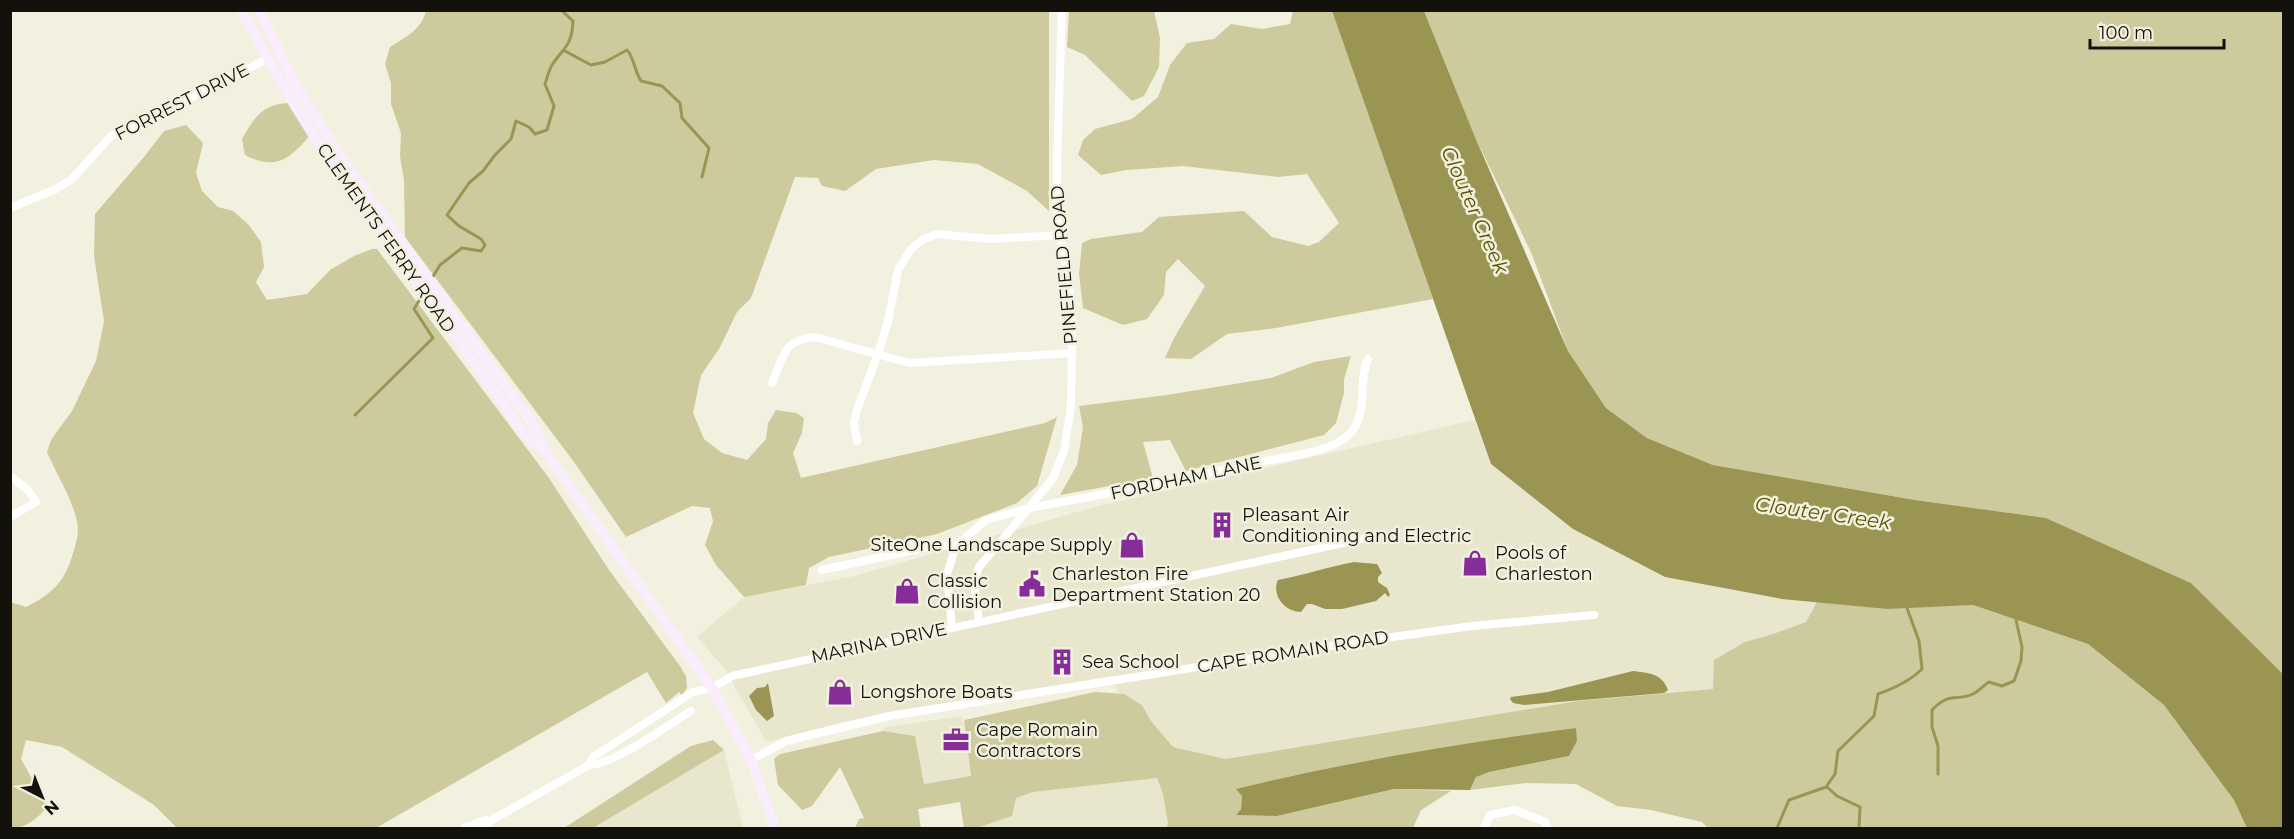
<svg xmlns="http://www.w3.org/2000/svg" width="2294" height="839" font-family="Montserrat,sans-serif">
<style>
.built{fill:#e8e6cd}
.green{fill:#cdca9e}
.water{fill:#9b9553}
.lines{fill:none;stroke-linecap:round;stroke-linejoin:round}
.stream{stroke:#9b9553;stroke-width:3}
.street{stroke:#fff;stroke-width:8}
.secondary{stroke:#faedfd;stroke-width:10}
.labels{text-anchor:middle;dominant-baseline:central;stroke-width:5;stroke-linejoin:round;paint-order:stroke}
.street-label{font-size:18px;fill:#12110b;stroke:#f2f0df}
.poi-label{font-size:18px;fill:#12110b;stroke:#f2f0df;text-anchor:start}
.water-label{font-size:20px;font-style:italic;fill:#5d5600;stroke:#f2f0df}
</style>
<rect width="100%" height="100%" fill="#f2f0df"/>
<path class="built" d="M1475 420 1491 464 1573 529 1665 577 1818 602 1806 622 1773 634 1745 642 1713 689 1578 701 1226 759 1173 747 1151 721 1142 705 1124 694 1118 693 1111 676 843 722 770 741 765 739 724 668 697 637 744 597 855 576 1090 508Z
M962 716 971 776 924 784 915 736 883 731 885 727Z
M724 750 743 828H593Z
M1157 778 1163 794 1168 824 1166 828H977L1012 816 1016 798 1033 792Z"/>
<path class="green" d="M426 11H1049V211L1027 191 978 164 934 160 876 169 845 191 822 186 818 178 795 177 751 298 737 312 719 349 701 375 693 413 704 439 722 453 747 460 766 439 768 423 776 410 796 413 804 418 802 433 793 453 801 478 1045 423 1057 417 1037 486 1017 503 937 534 829 557 809 568 806 585 744 597 716 565 705 545 713 521 710 508 692 506 626 537 574 462 405 237 404 181 400 156 401 133 391 104V83L385 64 390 47C406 37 421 30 426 11Z
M1069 11H1154L1160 38 1159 67 1144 96 1132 101 1085 55 1067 47Z
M1293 11H1332L1433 299 1276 328 1227 334 1191 359 1165 358 1174 338 1205 286 1178 259 1166 272 1164 295 1147 319 1123 325 1083 308 1079 274 1082 243 1091 239 1142 232 1159 217 1244 211 1272 237 1308 246 1319 242 1339 223 1307 174 1278 177 1183 166 1126 170 1101 175 1078 155 1083 140 1095 129 1132 119 1158 97 1170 65 1187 43 1214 39 1231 24 1262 29 1290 24Z
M1424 11H2283V674L2191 583 2046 518 1915 500 1713 465 1647 438 1606 408 1568 351 1531 252 1475 137Z
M288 103 310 135C290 159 276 171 245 155L242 139C255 117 261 105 288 103Z
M186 125 203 143 196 173 202 191 218 207 233 211 249 225 261 242 264 267 256 282 267 300 307 294 330 270 354 256 372 249H377L549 478 609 570 680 666 686 676 687 688 682 695 679 692 666 703 647 672 376 828H177L154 805 62 747 26 740 21 759 40 793 50 804C39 816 29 828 11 828L10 602 26 607C52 594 65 582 73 553 77 541 80 530 76 517 70 495 56 473 47 452L51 440 72 411 96 361 104 321 94 256 95 214 144 157 164 131Z
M1351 356 1344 379V393L1336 423 1324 435 1186 471 1170 440 1143 442 1153 478 1060 495 1077 465 1083 427 1079 406 1167 395 1271 378 1314 362Z
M1817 602 1886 609 1895 607 1973 605 2088 644 2164 705 2234 798 2273 828H1708L1702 822 1651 810 1617 806 1576 784 1527 783 1470 790 1476 777 1488 772 1569 756 1577 741 1575 728 1242 796 1241 809 1236 815 1277 816 1394 789 1451 791 1421 810 1413 828H1166L1168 824 1163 794 1157 778 1033 792 1016 798 1012 816 977 828H964L960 802 918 809 921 828H855L859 819 864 818 840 767 812 806 802 810 778 785 774 759 780 754 883 731 915 736 924 784 971 776 964 720 1095 692 1124 694 1142 705 1151 721 1173 747 1226 759 1578 701 1713 689 1714 660 1745 642 1773 634 1806 622Z
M713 740 724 750 593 828H564L691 746Z"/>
<path class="water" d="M1332 11H1424L1475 137 1568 351 1606 408 1647 438 1713 465 1915 500 2046 518 2191 583 2283 674V828H2247L2234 800 2164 705 2088 644 1973 605 1886 609 1782 599 1665 577 1573 529 1491 464Z
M1354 562 1377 564 1382 573 1378 577V582L1387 588 1390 595 1388 597 1385 593 1376 601 1342 609H1325L1312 604H1307L1301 612C1285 612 1271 595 1278 580 1304 575 1328 567 1354 562Z
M1633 671C1648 673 1662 673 1668 690L1664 693 1524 705 1513 703 1510 699 1511 697 1548 692Z
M768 683 774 716 767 721 756 710 749 696 757 688 765 687Z
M1576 728 1577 741 1569 756 1489 772 1476 777 1470 790 1394 789 1277 816 1236 815 1241 809 1242 796 1236 789C1347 762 1462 743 1576 728Z"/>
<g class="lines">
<path class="stream" d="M565 51 591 65 605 62 627 50C634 57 634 70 641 81L662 86 680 103 682 118 709 148 702 177
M432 278 440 265 462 248 481 251 485 245 481 239 459 226 447 215 469 183 483 171 495 155 511 139 516 121 529 127 535 134 547 130 554 106 545 84C547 78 549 70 552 65 564 47 572 46 573 21L561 10
M355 415 433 338 414 309 423 294
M1938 774V746L1932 727V710C1950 691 1956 702 1973 694 1979 691 1984 685 1989 682L2002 686 2014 681 2021 661 2022 647 2016 620
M1827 787 1837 796 1860 807 1859 828
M1777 828 1789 800 1826 787 1835 774 1838 751 1874 716 1878 694C1895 688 1910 681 1922 669L1919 641 1907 608"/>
<path class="street" d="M10 208 56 189 72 179 111 136 169 109 269 58
M772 383C783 358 783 339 815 337L909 363 1072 353
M857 441 854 423 857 410 878 354 888 321 898 270 911 249 922 240 937 234 991 239 1061 235
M10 476 28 490 36 502 10 517
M822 570 938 545 956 546
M979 622 974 581 979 567 1029 508C1106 494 1183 480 1259 462 1285 457 1316 454 1339 442 1344 439 1350 434 1353 430 1368 408 1358 380 1368 359
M952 628 947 574 956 546 986 520 1029 508 1053 478 1064 451 1071 406 1072 337 1071 300 1057 215V163L1062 10
M751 760 786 741 889 716 1356 642 1472 626 1594 615
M589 765 593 757 693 692 712 688 732 676 1366 538
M464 828 485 820 490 821
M484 828 490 821 589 765C613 765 668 725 691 711
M1484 828 1490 815 1515 810 1545 822 1547 828"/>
<path class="secondary" d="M241 10 289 96 315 138 524 433 542 450
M259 10 296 86 343 160 534 426 547 454 712 688 751 760 775 828"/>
</g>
<defs>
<g id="building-bare" transform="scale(2.07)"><path d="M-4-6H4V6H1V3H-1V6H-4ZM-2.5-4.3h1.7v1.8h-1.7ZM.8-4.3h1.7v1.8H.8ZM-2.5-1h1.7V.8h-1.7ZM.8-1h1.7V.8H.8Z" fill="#862d9a" stroke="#f2f0df" stroke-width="2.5" paint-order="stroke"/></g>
<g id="shop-bare" transform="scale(2.07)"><path d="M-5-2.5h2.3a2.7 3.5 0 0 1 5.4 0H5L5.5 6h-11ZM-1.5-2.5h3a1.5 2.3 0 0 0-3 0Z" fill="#862d9a" stroke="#f2f0df" stroke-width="2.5" paint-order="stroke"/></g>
<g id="civic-bare" transform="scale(2.07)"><path d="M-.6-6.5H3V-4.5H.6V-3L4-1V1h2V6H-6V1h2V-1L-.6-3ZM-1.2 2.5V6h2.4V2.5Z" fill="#862d9a" stroke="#f2f0df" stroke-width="2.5" paint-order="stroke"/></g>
<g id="office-bare" transform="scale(2.07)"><path d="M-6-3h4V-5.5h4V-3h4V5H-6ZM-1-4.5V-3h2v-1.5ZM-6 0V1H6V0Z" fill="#862d9a" stroke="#f2f0df" stroke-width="2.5" paint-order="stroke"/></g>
</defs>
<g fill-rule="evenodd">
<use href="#building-bare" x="1222" y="525"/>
<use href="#shop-bare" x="1132" y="545"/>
<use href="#shop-bare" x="1475" y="563"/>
<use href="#civic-bare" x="1032" y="584"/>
<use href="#shop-bare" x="907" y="591"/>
<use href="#building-bare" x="1062" y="662"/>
<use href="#shop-bare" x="840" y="692"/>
<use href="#office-bare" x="956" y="740"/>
</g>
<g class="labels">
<g class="street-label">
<text transform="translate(182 102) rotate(-27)">FORREST DRIVE</text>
<text transform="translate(386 238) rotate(55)">CLEMENTS FERRY ROAD</text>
<text transform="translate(1064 265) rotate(-95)">PINEFIELD ROAD</text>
<text transform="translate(1186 478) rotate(-12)">FORDHAM LANE</text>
<text transform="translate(879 643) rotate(-12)">MARINA DRIVE</text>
<text transform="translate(1293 652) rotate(-9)">CAPE ROMAIN ROAD</text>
</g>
<g class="poi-label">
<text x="1242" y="515">Pleasant Air<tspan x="1242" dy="21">Conditioning and Electric</tspan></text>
<text x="1112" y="545" text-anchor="end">SiteOne Landscape Supply</text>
<text x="1495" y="553">Pools of<tspan x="1495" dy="21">Charleston</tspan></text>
<text x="1052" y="574">Charleston Fire<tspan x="1052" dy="21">Department Station 20</tspan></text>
<text x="927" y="581">Classic<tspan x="927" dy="21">Collision</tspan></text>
<text x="1082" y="662">Sea School</text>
<text x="860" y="692">Longshore Boats</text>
<text x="976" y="730">Cape Romain<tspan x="976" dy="21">Contractors</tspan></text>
</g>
<g class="water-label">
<text transform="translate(1475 210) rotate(66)">Clouter Creek</text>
<text transform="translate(1823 513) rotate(8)">Clouter Creek</text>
</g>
</g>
<rect width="2294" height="839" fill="none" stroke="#12110b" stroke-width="24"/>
<g transform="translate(42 797) rotate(138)" stroke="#f2f0df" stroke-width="4.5" paint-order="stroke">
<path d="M0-4.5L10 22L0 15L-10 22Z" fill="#12110b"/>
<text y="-9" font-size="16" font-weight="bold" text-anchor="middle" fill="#12110b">N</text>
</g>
<path d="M2090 39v9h134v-9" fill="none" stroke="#12110b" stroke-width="3"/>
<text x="2099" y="39" font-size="18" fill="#12110b" stroke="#f2f0df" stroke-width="4.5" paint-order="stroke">100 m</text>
</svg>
